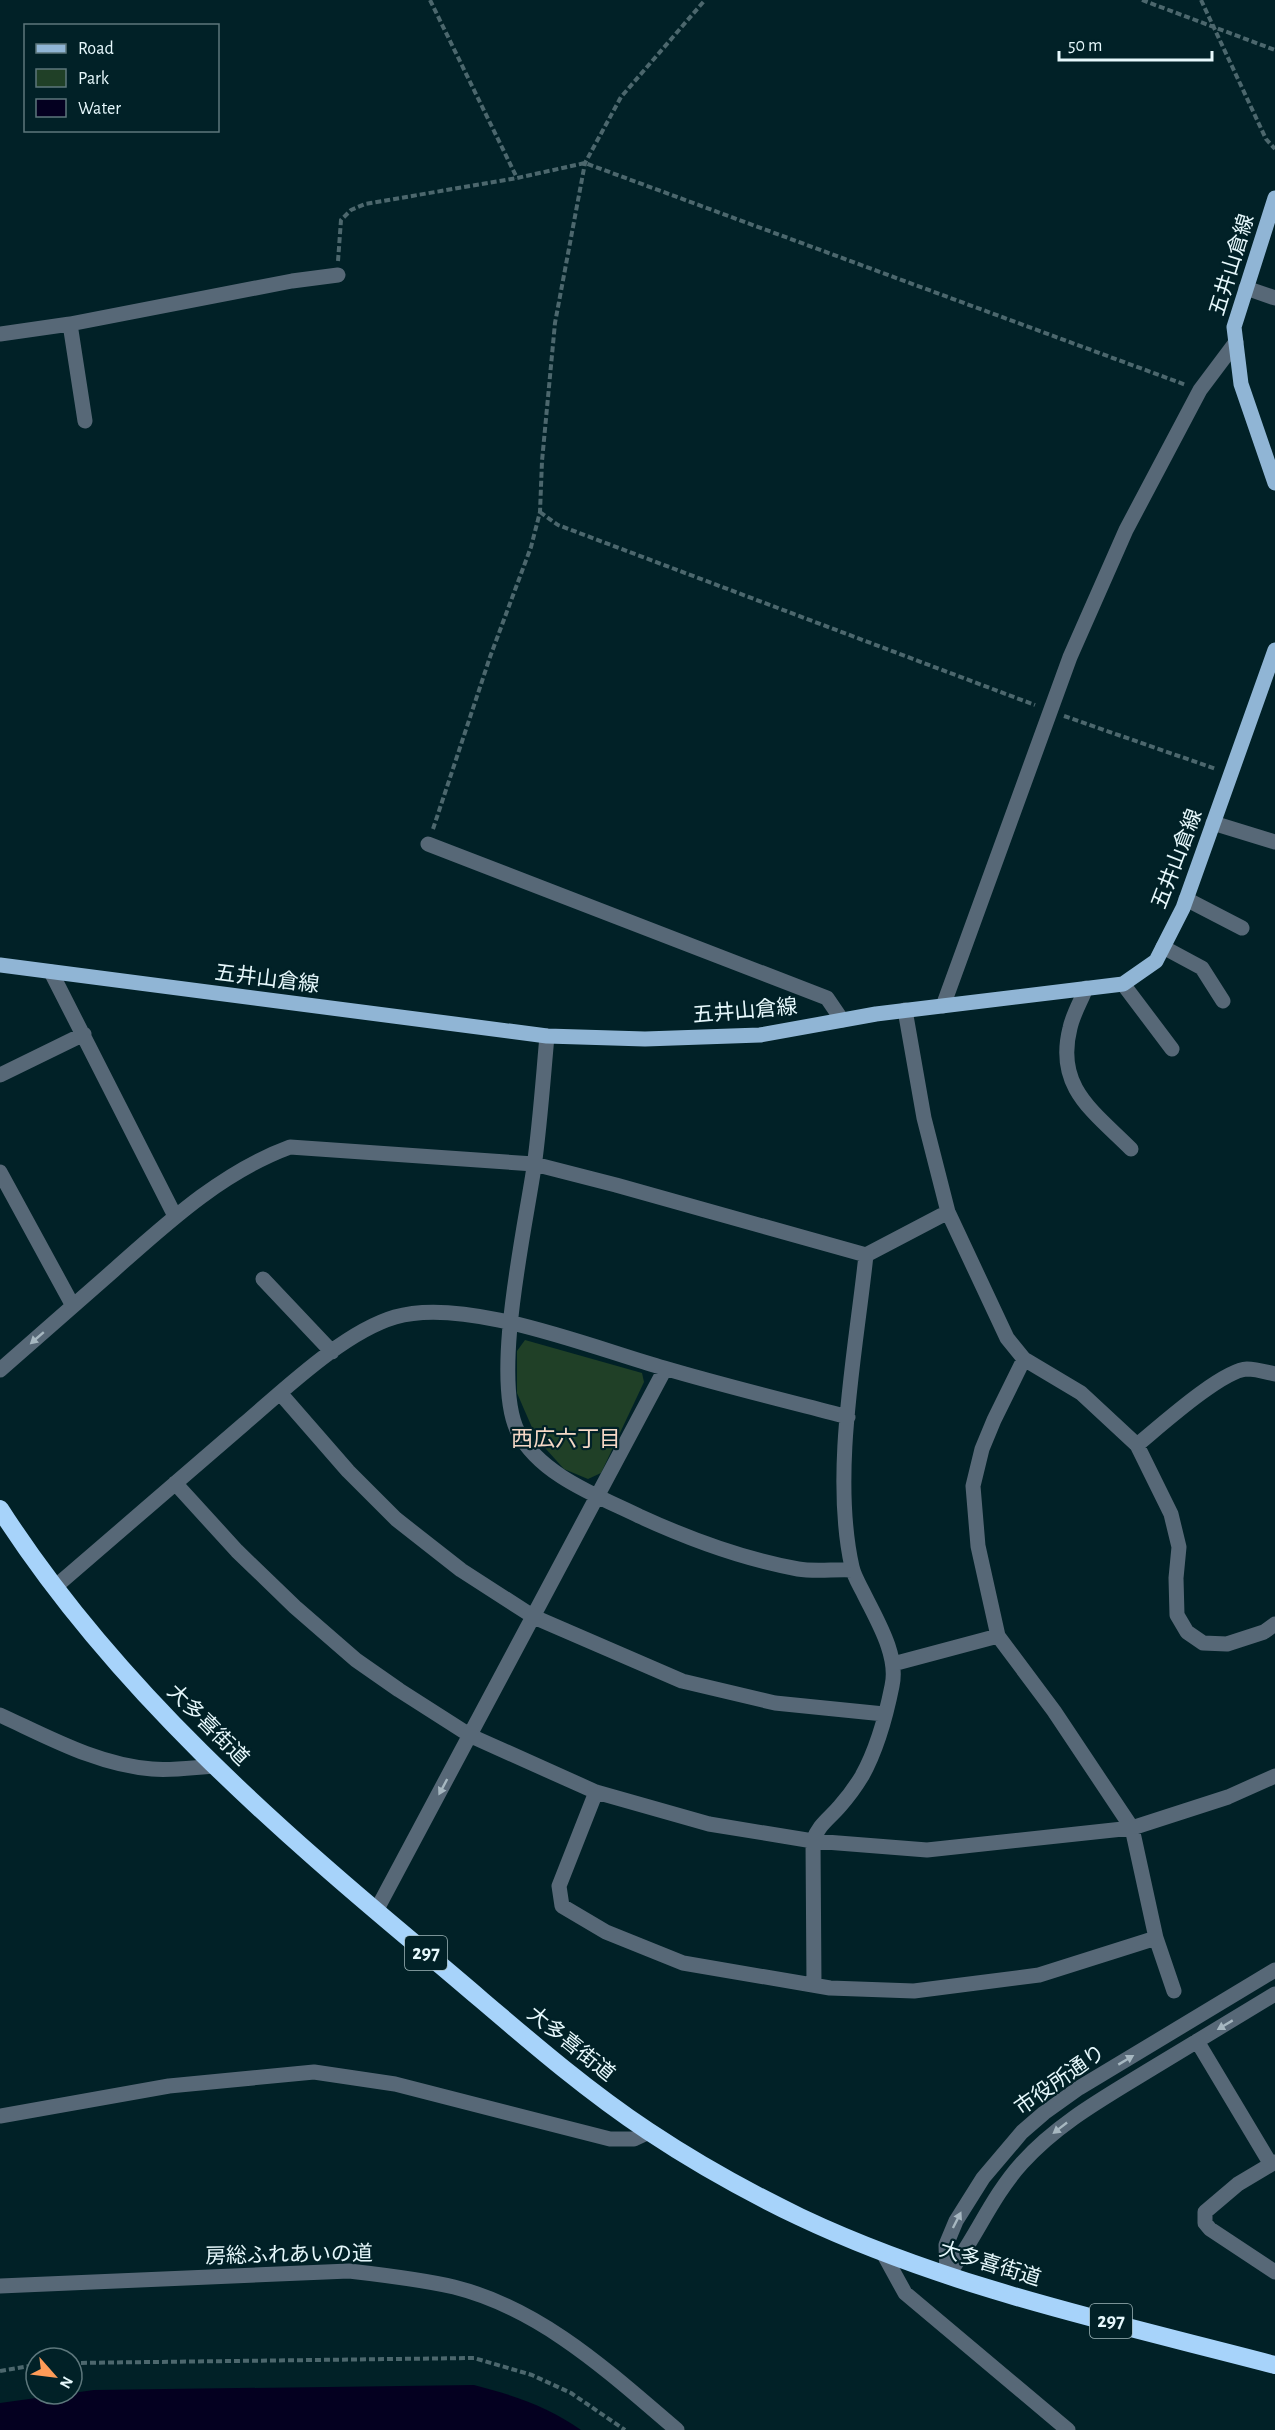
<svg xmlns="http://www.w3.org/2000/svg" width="1275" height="2430" font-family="'Alegreya Sans','Noto Sans JP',sans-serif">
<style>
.green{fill:#204027}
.water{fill:#040020}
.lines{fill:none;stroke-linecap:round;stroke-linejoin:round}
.path{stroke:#4c676d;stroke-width:4;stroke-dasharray:6 3;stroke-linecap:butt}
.minor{stroke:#576877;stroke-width:15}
.major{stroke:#90b5d5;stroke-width:15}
.highway{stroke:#a7d3fa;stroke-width:18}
.oneway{fill:#a6b7c0}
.labels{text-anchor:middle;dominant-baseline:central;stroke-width:4.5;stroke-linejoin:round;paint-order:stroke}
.shield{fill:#012127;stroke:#a1b8bc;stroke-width:1.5}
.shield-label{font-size:20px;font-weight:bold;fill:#e6f8fc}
.street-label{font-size:21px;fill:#e6f8fc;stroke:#012127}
.neighbourhood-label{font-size:22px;fill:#f5d8c6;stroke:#012127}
</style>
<rect width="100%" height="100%" fill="#012127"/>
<path class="green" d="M525 1340 642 1373 644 1382 601 1473 588 1479 564 1469 537 1439 517 1393V1351Z"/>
<path class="water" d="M474 2385C513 2395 549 2407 581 2430H0V2403L94 2390Z"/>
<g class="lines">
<path class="path" d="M430 0 517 178
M1142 0 1275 50
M1201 0 1266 139 1275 149
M338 261 341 220 351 210 365 204 517 178 585 163 1186 385
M540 512 558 525 1035 705
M1064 716 1216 769
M433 829 490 657 531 547 540 512 542 461 555 323 585 163 621 97 705 0
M72 2363 474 2358 532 2375 571 2393 625 2430
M0 2371 36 2365"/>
<path class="minor" d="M1246 288 1275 298
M70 324 85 421
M0 334 70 324 292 281 338 275
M1213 823 1275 842
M428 844 827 998 842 1020
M1186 899 1242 928
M1163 947 1202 968 1223 1001
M51 972 175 1216
M1123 984 1172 1049
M1086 988C1081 1001 1073 1014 1070 1028 1055 1087 1093 1111 1131 1149
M943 1006 1070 657 1126 530 1200 390 1236 342
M905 1010 924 1118 948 1212 1007 1338 1024 1359 1081 1393 1137 1445 1171 1514 1179 1547 1176 1578 1177 1615 1187 1632 1203 1643 1227 1644 1264 1632 1275 1624
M547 1036C543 1080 540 1124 534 1167 525 1229 491 1379 518 1432 540 1475 598 1496 639 1516 689 1539 743 1559 798 1569 815 1572 835 1569 852 1570
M0 1075 84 1034
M0 1172 73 1306
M263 1279 332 1352
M1024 1359 994 1420 982 1449 973 1486 978 1546 998 1636 1054 1711 1132 1828 1156 1938 1174 1991
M0 1370C38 1337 76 1303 114 1270 168 1222 222 1172 290 1147L534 1164 616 1185 866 1255 948 1212
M280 1393 348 1471 396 1519 461 1570 534 1617 682 1681 775 1703 884 1714
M1137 1445C1159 1427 1222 1370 1247 1369 1256 1369 1266 1372 1275 1374
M175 1483 237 1551 295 1607 356 1660 399 1690 471 1736 596 1792 709 1824 813 1841 927 1850 1132 1828 1228 1797 1275 1776
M55 1587C118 1533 181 1478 244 1424 285 1389 344 1332 395 1317 465 1296 593 1348 664 1368 725 1386 787 1401 848 1417
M893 1664 998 1636
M0 1715C48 1737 98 1765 152 1769 173 1771 196 1767 217 1766
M596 1792 559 1886 562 1906 606 1932 683 1963 830 1988 914 1991 1039 1975 1156 1938
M376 1911 665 1369
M814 1985 813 1841C818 1825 830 1818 840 1806 848 1797 856 1786 862 1776 877 1749 886 1716 892 1686 899 1655 876 1619 863 1592 859 1584 854 1576 852 1567 831 1473 856 1351 866 1255
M1197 2041 1270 2163
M0 2116 169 2086 314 2072 395 2084 610 2139H634L649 2132
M1275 2162 1238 2184 1205 2212V2223L1210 2229 1275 2272
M883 2253 905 2293 1068 2430
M947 2276 946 2245 956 2221 983 2178 1022 2132 1044 2113 1079 2088 1275 1970
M947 2276C975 2240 991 2197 1022 2163 1057 2124 1102 2099 1146 2072 1189 2046 1232 2020 1275 1994
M0 2286 349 2271C384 2275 419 2279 454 2287 542 2309 610 2373 677 2430"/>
<path class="major" d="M1275 198 1234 327 1241 384 1275 483
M0 965 547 1036 645 1039 760 1035 876 1014 1123 984 1156 961 1183 908 1275 650"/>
<path class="highway" d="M0 1509C114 1687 277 1829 438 1963 506 2020 574 2082 648 2131 696 2163 748 2192 800 2217 950 2288 1115 2323 1275 2365"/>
</g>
<defs><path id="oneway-solid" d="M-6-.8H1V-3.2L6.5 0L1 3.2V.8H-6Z" transform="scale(1.5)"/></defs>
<g class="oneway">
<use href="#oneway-solid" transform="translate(37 1338) rotate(139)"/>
<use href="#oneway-solid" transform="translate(443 1787) rotate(118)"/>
<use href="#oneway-solid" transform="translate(1225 2025) rotate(149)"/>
<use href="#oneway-solid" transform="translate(1126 2060) rotate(-31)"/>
<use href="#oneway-solid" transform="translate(1060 2128) rotate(142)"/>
<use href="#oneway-solid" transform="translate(957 2220) rotate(-63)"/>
</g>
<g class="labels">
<g class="shield">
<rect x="405" y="1936" width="42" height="34" rx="4.5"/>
<rect x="1090" y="2304" width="42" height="34" rx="4.5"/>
</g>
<g class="shield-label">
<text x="426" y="1953">297</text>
<text x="1111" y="2321">297</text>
</g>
<g class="street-label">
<text transform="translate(1232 265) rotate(-73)">五井山倉線</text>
<text transform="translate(1177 859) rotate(-69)">五井山倉線</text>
<text transform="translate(267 979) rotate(7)">五井山倉線</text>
<text transform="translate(745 1011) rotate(-5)">五井山倉線</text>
<text transform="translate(208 1725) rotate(45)">大多喜街道</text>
<text transform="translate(571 2044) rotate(39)">大多喜街道</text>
<text transform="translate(1060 2080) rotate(-35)">市役所通り</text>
<text transform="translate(289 2255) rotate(-1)">房総ふれあいの道</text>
<text transform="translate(990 2264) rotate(17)">大多喜街道</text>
</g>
<g class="neighbourhood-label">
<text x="566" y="1439">西広六丁目</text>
</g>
</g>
<rect x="24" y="24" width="195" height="108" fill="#012127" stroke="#5d777c" stroke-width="1.5"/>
<rect x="36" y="44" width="30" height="9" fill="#90b5d5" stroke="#5d777c" stroke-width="1.5"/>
<text x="78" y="54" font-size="18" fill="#e6f8fc">Road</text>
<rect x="36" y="69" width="30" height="18" fill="#204027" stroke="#5d777c" stroke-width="1.5"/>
<text x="78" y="84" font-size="18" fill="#e6f8fc">Park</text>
<rect x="36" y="99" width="30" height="18" fill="#040020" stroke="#5d777c" stroke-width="1.5"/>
<text x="78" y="114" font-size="18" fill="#e6f8fc">Water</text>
<g transform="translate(54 2376) rotate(118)"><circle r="28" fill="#012127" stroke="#5d777c" stroke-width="1.5"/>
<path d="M0-4.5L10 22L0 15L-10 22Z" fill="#fe9b58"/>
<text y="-9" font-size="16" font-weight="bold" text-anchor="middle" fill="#e6f8fc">N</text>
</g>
<path d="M1059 51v9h153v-9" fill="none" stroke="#e6f8fc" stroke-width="3"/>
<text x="1068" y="51" font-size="18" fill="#e6f8fc" stroke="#012127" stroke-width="4.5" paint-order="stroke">50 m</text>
</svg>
